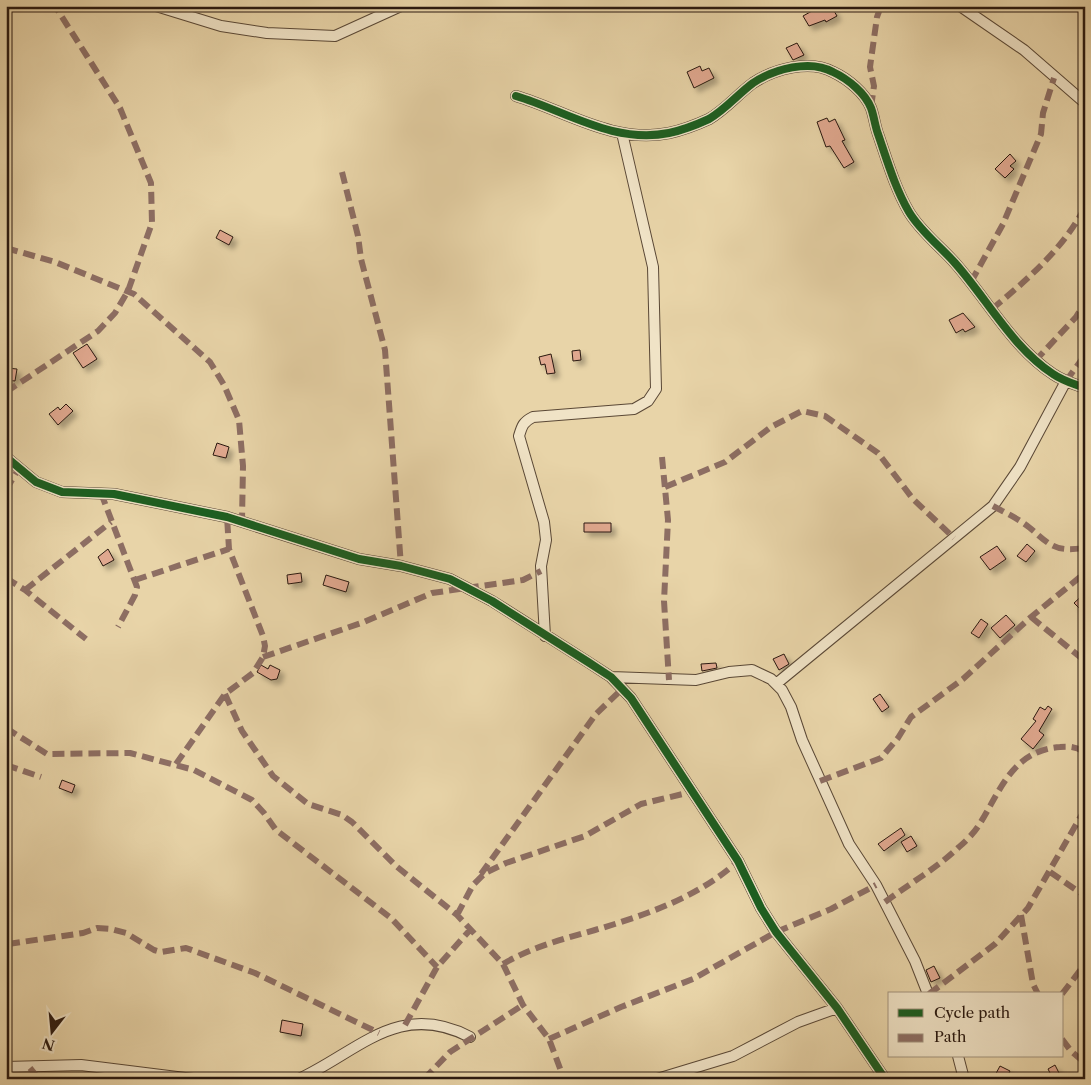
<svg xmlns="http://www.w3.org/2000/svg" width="1091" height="1085" font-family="'Libre Caslon Text',serif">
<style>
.building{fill:#e0a88f;stroke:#2a1910;filter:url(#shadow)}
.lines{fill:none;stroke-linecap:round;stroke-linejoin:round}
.minor-casing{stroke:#5a4836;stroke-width:12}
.minor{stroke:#f0e3c6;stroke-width:10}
.quiet{stroke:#8d6e63;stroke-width:6;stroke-dasharray:12 6;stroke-linecap:butt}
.cycleway-casing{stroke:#f0e3c6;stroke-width:11}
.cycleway{stroke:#1b5e20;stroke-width:8}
</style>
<defs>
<filter id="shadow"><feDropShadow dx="4.5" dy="4.5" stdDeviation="2.5" flood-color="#0004"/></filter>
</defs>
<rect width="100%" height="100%" fill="#e8d4a8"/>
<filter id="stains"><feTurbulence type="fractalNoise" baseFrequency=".004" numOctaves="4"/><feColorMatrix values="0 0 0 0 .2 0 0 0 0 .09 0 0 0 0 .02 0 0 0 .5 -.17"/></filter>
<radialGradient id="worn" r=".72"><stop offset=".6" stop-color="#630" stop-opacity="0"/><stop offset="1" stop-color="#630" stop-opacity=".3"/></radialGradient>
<path class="building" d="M821 6H831L837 16 826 22 825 20 809 26 803 16Z
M797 43 804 55 793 60 786 48Z
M700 66 702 71 709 68 714 78 694 88 687 72Z
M827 118 829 122 835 119 845 140 842 141 854 162 844 168 830 146 826 147 817 122Z
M1010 154 1016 161 1010 166 1014 169 1005 178 995 169Z
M220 230 233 237 229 245 216 238Z
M963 313 975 327 965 332 963 329 956 333 949 320Z
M87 344 97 359 83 368 73 353Z
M580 350 581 360 573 361 572 351Z
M551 354 555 373 547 374 545 364 541 365 539 357Z
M7 368 17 369 15 381 6 380Z
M66 404 73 411 58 425 49 414 58 407 60 410Z
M217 443 229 447 226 458 213 455Z
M584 523H611V532H584Z
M1027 544 1035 551 1026 562 1017 556Z
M997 546 1006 559 990 570 980 557Z
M108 549 114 560 103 566 98 557Z
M301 573 302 582 288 584 287 575Z
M326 575 349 582 346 592 323 585Z
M1085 593V614L1074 603Z
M1006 615 1015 625 1000 638 991 628Z
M981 619 988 624 979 638 971 633Z
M784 654 789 664 779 670 773 659Z
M716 663 717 668 702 671 701 664Z
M261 665 268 669 270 665 280 670 277 679 271 680 257 672Z
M880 694 889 707 882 712 873 699Z
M1048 706 1052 709 1039 731 1044 735 1033 749 1021 739 1036 721 1033 719 1040 707 1045 710Z
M62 780 75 785 72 793 59 788Z
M901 828 905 835 884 851 878 844Z
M911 836 917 846 907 852 901 842Z
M934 966 940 978 931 982 926 970Z
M282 1020 303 1024 301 1036 280 1032Z
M1055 1065 1060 1075 1053 1079 1048 1069Z
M1000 1066 1010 1071 1006 1079H993Z"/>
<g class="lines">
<g class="minor-casing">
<path id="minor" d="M156 6 221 26 267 33 335 36 401 6
M960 6 1024 50 1085 103
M6 8 12 6
M516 96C566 111 613 144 669 133 683 130 696 125 709 119 726 109 738 94 753 83 774 69 810 59 833 72 848 79 865 93 871 108 874 116 875 126 878 134 887 160 895 188 909 212 921 232 940 246 955 263 987 299 1012 347 1053 374 1063 381 1074 384 1085 388
M6 457 36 482 62 492 114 494 227 517 359 559 401 566 450 579 492 601 588 662 611 677 631 698 738 861 761 908 776 932 837 1008 885 1079
M545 636 541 566 546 540 544 522 519 436C522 426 523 422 533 417L634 409 648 401 656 389 653 267 622 133
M611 677 696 680 729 672 752 670 771 679 782 690 791 707 802 740 849 844 876 885 915 961 928 994
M776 684 993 506 1020 467 1066 381
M958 1056 964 1079
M6 1067 81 1065 193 1079
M299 1079C359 1051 399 1000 470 1037
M657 1079 733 1056 798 1022 837 1008"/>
</g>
<use href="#minor" class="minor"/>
<path class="quiet" d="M871 107 874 86 870 67 877 17 881 6
M342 172 358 236 361 259 385 350 401 566
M6 248 55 262 134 294 210 362 224 385 239 420 243 466 242 520
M971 282 1003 224 1041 134 1043 113 1054 78
M992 309C1028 279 1063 249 1085 207
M1035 361 1076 317 1085 302
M1066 381 1085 355
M6 392 98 331 115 313 128 291 152 223 151 183 120 108 55 6
M662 457 668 520 664 601 669 680
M665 487 725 462 771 427 802 411 825 416 878 453 913 499 954 538
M6 490 19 468
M101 493 137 587 135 595 118 627
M993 506C1006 513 1019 519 1030 528 1051 546 1055 552 1085 548
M6 578 25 590 86 639
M135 580 229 549
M25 590 111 522
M1031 617 1085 661
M263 657 364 622 432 593 523 580 541 571
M225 694 242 731 273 776 308 804 342 815 352 822 396 866 457 915 503 964 523 1005 549 1039 564 1079
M6 728 47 754 130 753 194 770 252 800 264 813 276 830 391 918 437 967
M176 764 225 694 253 673 263 657 265 646 263 636 229 549 227 517
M6 765 41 777
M820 781 881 758 898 738 911 717 963 679 1031 617 1085 573
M1050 872 1085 896
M481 874 596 714 622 689
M885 902C909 884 937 868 959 847 966 841 974 833 979 825 1001 790 1012 751 1060 747 1069 746 1078 747 1085 753
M457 915 473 885 485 873 506 863 585 836 641 804 691 792
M1021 915 1033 984 1038 994
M6 932V951
M8 944 83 933 97 928 111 929 126 933 154 950 161 952 186 948 255 973 379 1033
M503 964C532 947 563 939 595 930 646 915 699 897 738 861
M929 994 995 944 1028 908 1085 809
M1062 994 1085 964
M405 1025 437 967 470 930
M549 1039 621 1007 693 979 776 932 831 909 876 885
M1062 1039 1071 1051 1085 1063
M30 1068 39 1079
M424 1079 450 1052 523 1005"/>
<g class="cycleway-casing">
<path id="cycleway" d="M516 96C566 111 613 144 669 133 683 130 696 125 709 119 726 109 738 94 753 83 774 69 810 59 833 72 848 79 865 93 871 108 874 116 875 126 878 134 887 160 895 188 909 212 921 232 940 246 955 263 987 299 1012 347 1053 374 1063 381 1074 384 1085 388
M6 457 36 482 62 492 114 494 227 517 359 559 401 566 450 579 492 601 588 662 611 677 631 698 738 861 761 908 776 932 837 1008 885 1079"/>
</g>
<use href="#cycleway" class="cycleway"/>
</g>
<rect width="1091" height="1085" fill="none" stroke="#e8d4a8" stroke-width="25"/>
<rect x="8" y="8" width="1076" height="1070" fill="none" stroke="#2a1910" stroke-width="2.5"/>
<rect x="12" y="12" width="1066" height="1060" fill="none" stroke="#2a1910"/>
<rect x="888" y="992" width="175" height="65" fill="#f0e3c6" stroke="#a1927d"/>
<rect x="898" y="1009" width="25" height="8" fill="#1b5e20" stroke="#a1927d"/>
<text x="934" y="1018" font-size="15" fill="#2a1910">Cycle path</text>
<rect x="898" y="1034" width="25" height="8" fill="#8d6e63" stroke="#a1927d"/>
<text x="934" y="1042" font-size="15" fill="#2a1910">Path</text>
<g transform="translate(52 1032) rotate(196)" stroke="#f0e3c6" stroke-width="4" paint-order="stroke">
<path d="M0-4L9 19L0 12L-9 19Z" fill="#2a1910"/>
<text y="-8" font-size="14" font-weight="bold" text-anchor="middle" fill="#2a1910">N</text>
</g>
<rect width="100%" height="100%" filter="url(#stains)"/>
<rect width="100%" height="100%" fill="url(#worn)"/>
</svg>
